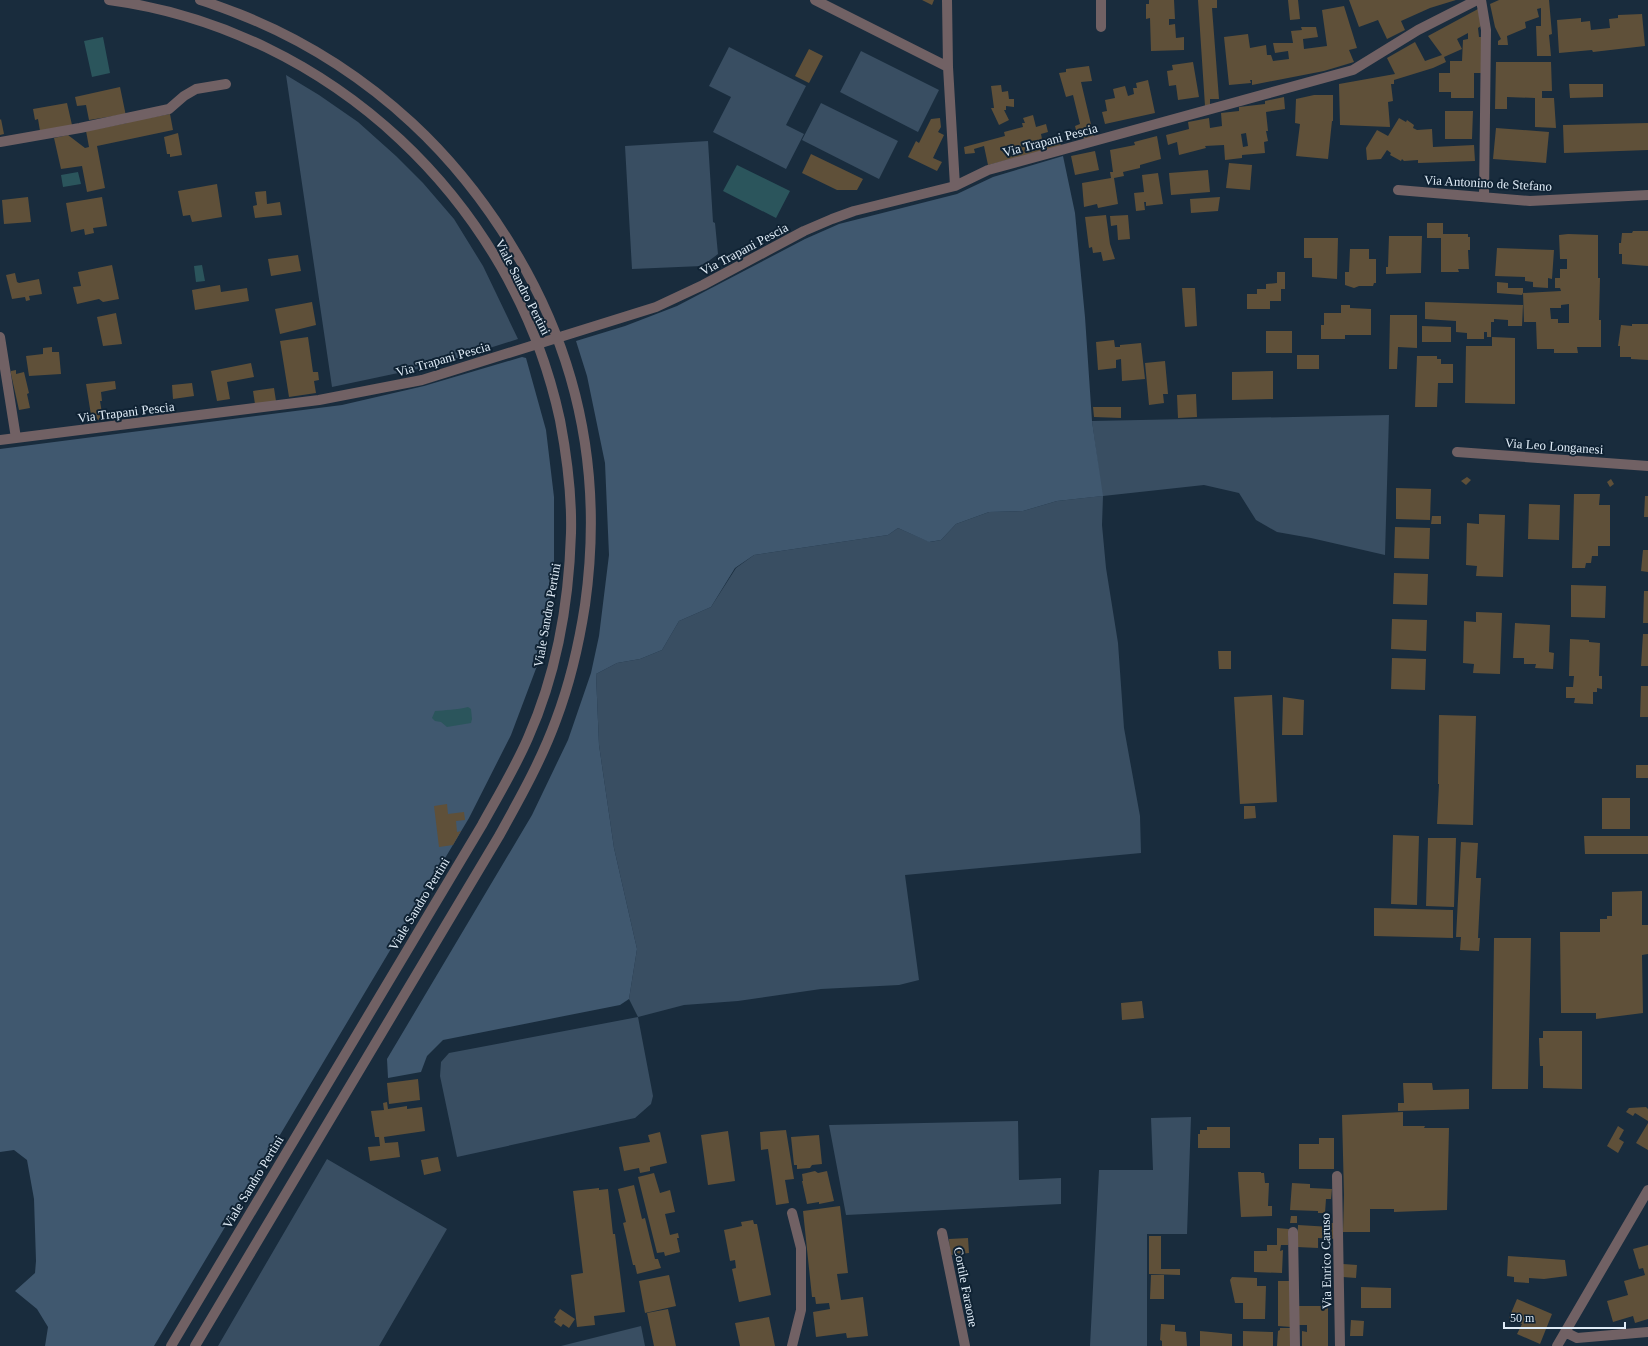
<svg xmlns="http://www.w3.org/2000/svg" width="1648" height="1346" font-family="'Times New Roman',serif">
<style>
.green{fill:#394e62}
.forest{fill:#40586f}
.water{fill:#2b555c}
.building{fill:#5f5039;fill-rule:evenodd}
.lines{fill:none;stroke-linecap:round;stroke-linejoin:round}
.minor{stroke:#716164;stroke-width:10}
.labels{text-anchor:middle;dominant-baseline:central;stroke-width:4;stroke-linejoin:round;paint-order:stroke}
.street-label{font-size:13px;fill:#e0ecf7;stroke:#0f2233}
</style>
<rect width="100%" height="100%" fill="#192c3d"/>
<path class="green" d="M729 47 806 86 786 125 804 134 786 169 713 132 731 97 709 86Z
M861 51 939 90 918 132 840 92Z
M286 75 319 95 358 122 396 156 423 183 454 219 483 266 518 339 436 365 332 387Z
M821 103 898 141 879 179 802 140Z
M708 141 713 222 715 223 718 254 702 266 632 269 625 146Z
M1389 415 1385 555 1311 538 1277 532 1256 520 1239 493 1204 485 1103 496 1102 525 1106 568 1118 643 1124 728 1140 816 1141 853 905 875 919 980 899 985 821 989 738 1001 684 1005 638 1017 653 1096 651 1104 635 1118 457 1157 440 1076 441 1062 449 1053 638 1017 629 999 637 949 614 848 599 745 596 674 617 663 640 659 662 650 679 621 711 607 736 568 754 555 888 535 898 528 930 542 941 540 956 524 989 512 1023 511 1057 501 1102 496 1092 421Z
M1191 1117 1187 1234H1147V1346H1090L1099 1170H1153L1151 1118Z
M1018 1121 1019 1180 1061 1178V1204L846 1215 829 1125Z
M327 1159 447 1229 379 1346H218Z
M641 1326 645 1346H561Z"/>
<path class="forest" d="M1063 156 1075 213 1085 317 1092 421 1103 496 1057 501 1023 511 989 512 956 524 941 540 929 542 898 528 888 535 754 555 735 568 711 607 679 621 662 650 640 659 617 663 596 674 599 745 614 848 637 949 629 999 620 1005 443 1040 427 1056 421 1072 388 1078 387 1059 532 815 568 740 591 673 599 636 609 555 605 463 587 376 576 341 625 326 677 306 805 239 839 224 957 194 993 177Z
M522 357 526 358 546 430 554 497V577L537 666 511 735 469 818 154 1346H45L48 1327 37 1309 15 1291 35 1273 36 1261 34 1199 27 1160 14 1150 0 1152V449L342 405 424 386Z"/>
<path class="water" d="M103 37 110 73 92 77 84 41Z
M737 165 790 191 776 218 723 191Z
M78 172 81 184 63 187 61 175Z
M202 265 205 281 196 282 194 266Z
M468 707 471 709 472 719 471 723 447 727 441 722 435 721 432 718 435 711C445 710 457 710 468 707Z"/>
<path class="building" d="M922 0H934L932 5Z
M1149 0H1174L1175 19H1169V25L1175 24 1176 38 1184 37V50L1151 51 1150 18 1146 19V4H1149Z
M1198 0H1217V8H1212L1219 99H1210V106H1205Z
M1288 0H1298L1300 19 1290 20Z
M1349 0H1456L1430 8 1401 21 1405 30 1387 39 1378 20 1359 27Z
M1499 0H1549L1552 34 1549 35 1551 56H1537L1536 26H1541V8L1537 9 1539 17 1525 22 1526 28 1507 36 1508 45H1498V41L1501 39 1495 27 1490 4Z
M1344 6 1357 48 1349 50 1354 62 1324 71 1252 85V80H1250L1251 83 1229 85 1224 37 1248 34 1250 48 1266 45 1267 55H1271L1273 61 1289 59 1288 51 1275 53 1273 43H1293L1291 31 1302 30 1301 27H1316L1318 37 1303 39 1304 49 1327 46 1322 10Z
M1478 9 1481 26 1478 28 1479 37H1482V73H1474V98H1451V92H1439V73H1450V61H1462L1463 40 1468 39V33L1457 39 1462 49 1444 57 1446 62 1433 68 1394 80V84H1391L1393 101 1388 102 1390 127 1340 125 1339 84 1395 74 1387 58 1415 42 1425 61 1442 55 1428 36Z
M1642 14 1645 46 1593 52 1592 50 1559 53 1557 20 1581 18V22L1590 21 1591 30 1610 28 1609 19 1618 18V15Z
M809 49 823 56 809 83 795 76Z
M1193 62 1199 97 1178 100 1176 85 1169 86 1167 71 1173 70 1172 65Z
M1496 62H1551L1552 91H1542V98H1554L1556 128 1535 127V98L1507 97V109H1495Z
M1089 66 1092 81 1081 82 1094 137 1084 140 1083 133 1077 134 1075 126 1080 124 1073 95 1066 97 1059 73 1066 72V69Z
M1148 80 1155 113 1105 124 1102 112 1107 111 1105 100 1115 98 1113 89 1125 86 1128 96 1134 94 1133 88H1137L1136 83Z
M1569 84H1603V97L1570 98Z
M1001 85 1002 92 1008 91 1009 99H1014V107L1006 106V110H1004L1009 120 999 125 991 108H994L991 86Z
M120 87 126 116 120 115 89 120 86 105 77 106 75 97Z
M1314 95H1333V121H1332L1328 159 1296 156 1300 124 1295 123 1296 99Z
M1284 97 1285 109 1266 112 1268 131H1266L1268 141 1264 142 1265 153 1242 155V158L1225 160 1224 145 1205 146 1206 148 1179 155 1177 142 1168 145 1166 135 1189 129 1188 122 1209 118 1210 128 1222 126 1221 113 1239 111V107L1265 104V101ZM1246 133 1248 146 1243 147 1241 134Z
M67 103 72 125 40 131 38 119 35 120 33 109Z
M1445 111H1473L1472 139H1445Z
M170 114 173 130 97 146 105 188 87 192 82 166 61 169 54 138 68 135 85 148 89 147 86 131 127 123 126 122Z
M1033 115 1036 127 1046 124 1048 132 1041 134 1042 139 1058 135 1061 146 988 165 984 146 974 149 975 153 965 154 964 147 1005 136 1004 132 1023 127 1022 123H1025L1023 118Z
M940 118 941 127 938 132 944 135 933 158 942 162 937 171 908 157 916 141 919 143 931 119Z
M1399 118 1406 122 1407 120 1414 125 1413 128 1417 130 1432 129 1433 147 1474 145 1475 161 1418 163V160L1404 161 1402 159 1401 161 1390 155 1391 153 1387 150 1381 159 1367 160 1366 148 1377 130 1388 136Z
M1 119 4 134 0 135V120Z
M1648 123V150L1564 153 1563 125Z
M1496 128 1549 132 1546 163 1493 159Z
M178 133 182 155 170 157V154H167L164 137Z
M1157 136 1161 159 1140 165V168L1123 172 1124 176 1114 178 1118 204 1098 208 1097 204 1084 207 1082 183 1111 178 1110 172H1113L1110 150 1135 145 1134 142Z
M1095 151 1099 170 1075 175 1071 156Z
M811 154 863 179 857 190H837L802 173Z
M1229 163 1252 165 1250 190 1226 188Z
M1208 170 1210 192 1171 195 1169 173Z
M1158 173 1163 204 1146 206V202H1144L1145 210 1136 211 1134 193 1144 192 1142 175Z
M217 184 222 217 192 222 190 215 183 216 178 191Z
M1523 184 1550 186 1549 192 1522 190Z
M266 191 267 204 280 202 282 215 255 218 253 206 257 205 255 192Z
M28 197 31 222 4 224 2 200Z
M102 197 107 226 93 228 94 233 85 235 84 229 71 232 66 203Z
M1220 197 1218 211 1191 213 1190 199Z
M1106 215 1110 244 1115 259 1103 261 1101 252 1093 253 1092 247 1089 248 1085 217Z
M1128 215 1130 239 1118 240 1117 225 1111 226 1110 216Z
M1427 223H1443V234H1468V237H1470V250H1468L1469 269H1458L1459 272H1441V238H1427Z
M1633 231H1648V266L1622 264V254H1619V243H1621L1622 233H1632Z
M1568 234 1598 235V278H1600L1599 320H1601V347H1577L1578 353H1554V349H1537L1536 322H1524L1523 293 1522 295 1497 293V282L1508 283V288H1523V293L1561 291 1560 288H1555V278H1560V269H1567V259H1560L1559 235ZM1569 304V323H1558V319H1551L1550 308H1561V305Z
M1389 236H1422L1421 273 1386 274V267H1388Z
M1304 238H1338L1337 279 1312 277V258H1304Z
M1497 248 1554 250 1552 279 1548 278V288L1533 287V282L1525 281V277L1495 276Z
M1350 249H1369V259H1376V283H1374L1373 286H1359L1354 288 1345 285V272H1349Z
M298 255 301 271 271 276 268 259Z
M112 265 119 299 103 302 99 299 77 304 73 287 81 286 78 272Z
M1277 272H1285V289H1281V301H1270V309H1247V294H1257V289H1266V284L1277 283Z
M15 273 17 282 19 283 39 279 42 294 29 296 30 300 26 301 25 297 12 299 6 275Z
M220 285 221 292 247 288 249 301 195 310 192 290Z
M1182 288H1195L1197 326 1185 327Z
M312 302 316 325 280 334 275 309Z
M1425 302 1523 305 1522 326H1508V320L1494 319V322H1491V337H1487V332H1484V339H1467V333L1456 332V321L1425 319Z
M1341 305H1350V308L1371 309V335H1345V339H1321V325H1324V313H1341Z
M116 313 122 344 103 346 97 317Z
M1390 315H1417V348L1398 347 1397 369H1389Z
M1632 324H1648V360L1631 359V357H1620V346H1618L1621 325 1632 326Z
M1422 326 1451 327V342H1422Z
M1266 331H1292V353H1266Z
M308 337 313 372H318L319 380 314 381 316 393 289 397 280 341Z
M1492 337 1515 338V404L1465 403 1466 346H1492Z
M1114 340 1115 347H1120V345L1141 343 1145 379 1122 381 1121 359 1116 360V368L1098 370 1096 342Z
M52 347V352H59L61 374 29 376 26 356 43 354V348Z
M1297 355H1319V369H1297Z
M1417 356H1437V359H1441V364H1453V383H1438L1437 407H1415Z
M1165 361 1168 394H1163L1164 403 1149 405 1145 363Z
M251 363 254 377 227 382 230 399 217 401 211 371Z
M16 370V374L24 372 29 393 27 394 30 408 19 410 11 374V371Z
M1273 371V399L1232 400V372Z
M115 381 116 389 101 392 102 401H100L103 419 92 421 86 384Z
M192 383 194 396 173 399 172 385Z
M274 388 276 401 255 404 253 391Z
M1196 394 1197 417 1178 418 1177 395Z
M1093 407H1121V418L1094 417Z
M1467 477 1471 480 1466 485 1461 481Z
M1611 479 1614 484 1610 487 1607 482Z
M1396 488 1431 489 1430 520 1396 519Z
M1574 494H1600L1599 505H1610V546H1598V556H1592L1591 563H1586L1585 568H1572Z
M1645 496H1648V517H1644Z
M1529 504 1560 505 1559 540 1528 539Z
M1479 514 1505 515 1503 577 1476 576 1477 566 1466 565 1467 523 1479 524Z
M1432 516H1441V524H1431Z
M1395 527 1430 528 1429 559 1394 558Z
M1643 550H1648V572L1641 571Z
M1394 573 1428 574 1427 605 1393 604Z
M1571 585 1606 586 1605 618 1571 617Z
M1644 591H1648V623H1643Z
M1476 612 1502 613 1500 674 1473 673 1474 664 1463 663 1464 621 1476 622Z
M1392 619 1427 620 1426 651 1391 649Z
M1515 623 1550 625 1549 652 1554 653 1553 669 1535 668 1536 664H1524V658H1513Z
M1643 634H1648V666H1641Z
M1570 639 1589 640V642L1600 643 1599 676H1602V689L1597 688V692H1593V704L1574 703 1575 698H1566V687H1573L1574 676H1569Z
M1218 651H1231V669H1219Z
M1392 658 1426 659 1425 690 1391 689Z
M1641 686H1648V717H1640Z
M1272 695 1277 802 1240 804 1234 697Z
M1283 697 1304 700 1303 735H1282Z
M1439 715 1476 716 1473 825 1437 824 1439 784H1438Z
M1636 765H1648V778H1636Z
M1602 798H1630V829H1602Z
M447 804 448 814 464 812 465 820 456 821 457 832 461 831 453 845 439 847 434 806Z
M1244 806H1255L1256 818 1244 819Z
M1393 835 1419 836 1417 905 1391 904Z
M1584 836H1648V854H1585Z
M1428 838H1456L1454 907 1426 906Z
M1461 842 1478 843 1476 878H1481L1478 938H1480L1479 951 1460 950 1461 937H1456Z
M1642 891V925H1648V954L1642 955 1643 1013 1596 1019V1013H1561L1560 932H1600V919H1607V916H1612V892Z
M1374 908 1453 910V938L1374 936Z
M1494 938H1531L1528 1089H1492Z
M1142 1001 1144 1018 1122 1020 1121 1003Z
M1543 1031H1582V1089L1543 1088V1066H1540L1539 1038H1543Z
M418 1079 420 1100 389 1104 387 1083Z
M1403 1083H1432L1433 1090 1469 1089V1109L1398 1111V1103H1404Z
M387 1102 388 1109 407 1106V1109L422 1107 425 1131 384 1137 385 1143 398 1142 400 1157 370 1161 368 1147 380 1146 379 1137H375L371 1111 384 1110 383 1103Z
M1646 1107 1648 1109V1121L1635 1113 1633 1116 1626 1112 1629 1108Z
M1403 1112V1126H1425L1424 1128H1449L1447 1210 1394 1212V1209H1370V1232H1343L1344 1195 1342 1115Z
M1648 1123V1150L1636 1143Z
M1618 1126 1624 1130 1619 1139 1624 1142 1618 1153 1607 1146Z
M1207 1127H1230V1148H1198V1134H1200V1130H1207Z
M786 1130 794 1179 785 1180 789 1203 776 1205 768 1149 761 1150 760 1132Z
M728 1131 735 1181 708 1185 701 1135Z
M660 1132 667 1163 650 1167V1171L640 1173 639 1168 624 1171 619 1147 650 1142 648 1135Z
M819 1135 822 1164 812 1165 810 1168 797 1169V1165H794L791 1137Z
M1319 1138H1334V1169H1299V1144H1319Z
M438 1157 441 1171 424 1175 421 1160Z
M815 1171 818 1173 827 1171 834 1201 819 1204V1202L807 1204 802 1181H803L802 1174Z
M1238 1172H1261V1173H1264L1265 1183H1269L1268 1206H1272V1216L1241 1217Z
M654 1173 660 1193 670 1190 675 1212 665 1214 670 1235 678 1233 679 1238H677L680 1252 665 1256 664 1252 657 1253 638 1177Z
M1292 1183 1310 1184V1188L1332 1189 1331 1199H1326L1325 1213H1318V1211L1290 1210Z
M634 1185 642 1219 645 1218 655 1259H658L661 1268 637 1274 635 1265H633L623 1223 626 1222 618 1189Z
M599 1188V1190L608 1189 613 1234H615L625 1312 594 1316 595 1325 577 1327 571 1275 583 1273 573 1191Z
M840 1206 848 1273 837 1274 841 1300 863 1297 868 1336 847 1338 846 1333 816 1337 813 1312 830 1309 829 1303 816 1304 815 1297H812L803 1211Z
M1291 1216H1297V1223H1290Z
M753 1220 754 1224H757L771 1295 739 1302 732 1269 736 1268 735 1260 730 1261 724 1230 742 1226 741 1222Z
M1331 1223H1336L1335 1239 1318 1238V1248L1297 1247 1298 1225 1331 1227Z
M1277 1228 1289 1229 1288 1245H1281L1280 1251 1283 1250 1282 1273 1254 1272V1251H1267V1245H1277Z
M1149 1236H1161V1269H1180V1275L1149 1274Z
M968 1238 969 1253 950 1255 949 1239Z
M1648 1245V1319L1635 1323 1633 1316 1613 1322 1607 1301 1628 1295 1624 1281 1645 1275 1643 1268 1639 1269 1633 1249Z
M1508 1256 1565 1260 1567 1276 1544 1279 1529 1278V1283L1514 1282V1277L1507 1276Z
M1343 1264 1357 1265 1356 1278 1343 1277Z
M669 1275 676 1306 645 1313 639 1281Z
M1151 1275H1164V1299H1150Z
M1232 1277 1257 1278V1286H1266L1265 1319H1243V1303H1235L1230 1280Z
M1278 1281H1291V1327L1278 1326Z
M1361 1287 1391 1288V1308H1361Z
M1517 1299 1552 1314 1540 1344 1517 1334 1522 1324 1509 1318Z
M1298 1306H1328V1346H1302V1331L1307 1332V1325H1298Z
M560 1309 575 1319 569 1328 563 1324 561 1327 554 1322 556 1319 554 1318Z
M668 1309 676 1346H654L647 1313Z
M769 1317 775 1346H740L735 1323Z
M1351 1320 1364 1321 1363 1336H1350Z
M1161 1324 1175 1325V1331L1186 1332 1187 1346H1162V1341L1160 1340Z
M1280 1328H1292V1346H1277L1278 1331 1280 1330Z
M1200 1331 1232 1334V1346H1200Z
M1243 1331 1273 1332V1346H1243Z"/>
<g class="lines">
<path class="minor" d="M109 0C331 30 513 202 560 420 567 457 572 495 571 533 569 602 556 675 528 738 515 768 498 796 482 825L171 1346
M815 0 948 67
M947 0 948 67 955 186
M1481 0 1486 30 1484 197
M1101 27V0
M0 142 80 128 169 109 184 96 196 89 226 84
M1398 190 1530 201 1648 195
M0 337 16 438
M0 440 319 400 422 380 656 307 703 285 804 231 832 219 854 211 955 186 988 170 1353 70 1418 30 1477 0
M1457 452 1648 466
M1337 1176 1340 1346
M1293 1232 1295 1346
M942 1233 965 1346
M1565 1332 1577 1338 1648 1332
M195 1346 499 836C520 798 541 761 556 720 570 683 579 644 585 605 603 477 580 358 513 248 485 202 452 160 412 123 360 75 305 40 239 14 226 9 213 4 200 0
M792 1346 801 1310V1248L792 1213
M1557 1346 1648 1190"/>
</g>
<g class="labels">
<g class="street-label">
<text transform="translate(1050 140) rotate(-15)">Via Trapani Pescia</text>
<text transform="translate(1488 183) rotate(3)">Via Antonino de Stefano</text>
<text transform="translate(744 249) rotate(-28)">Via Trapani Pescia</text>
<text transform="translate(523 287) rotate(63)">Viale Sandro Pertini</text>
<text transform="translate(443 359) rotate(-16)">Via Trapani Pescia</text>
<text transform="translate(126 412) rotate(-7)">Via Trapani Pescia</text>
<text transform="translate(1554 446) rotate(4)">Via Leo Longanesi</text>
<text transform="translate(547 615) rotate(-80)">Viale Sandro Pertini</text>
<text transform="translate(419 904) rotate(-59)">Viale Sandro Pertini</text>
<text transform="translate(253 1182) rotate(-59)">Viale Sandro Pertini</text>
<text transform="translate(1326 1261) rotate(-91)">Via Enrico Caruso</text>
<text transform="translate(966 1287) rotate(79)">Cortile Faraone</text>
</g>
</g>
<path d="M1504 1322v6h121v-6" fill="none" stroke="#e0ecf7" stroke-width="2"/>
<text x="1510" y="1322" font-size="12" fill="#e0ecf7" stroke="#0f2233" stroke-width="3" paint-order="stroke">50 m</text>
</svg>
